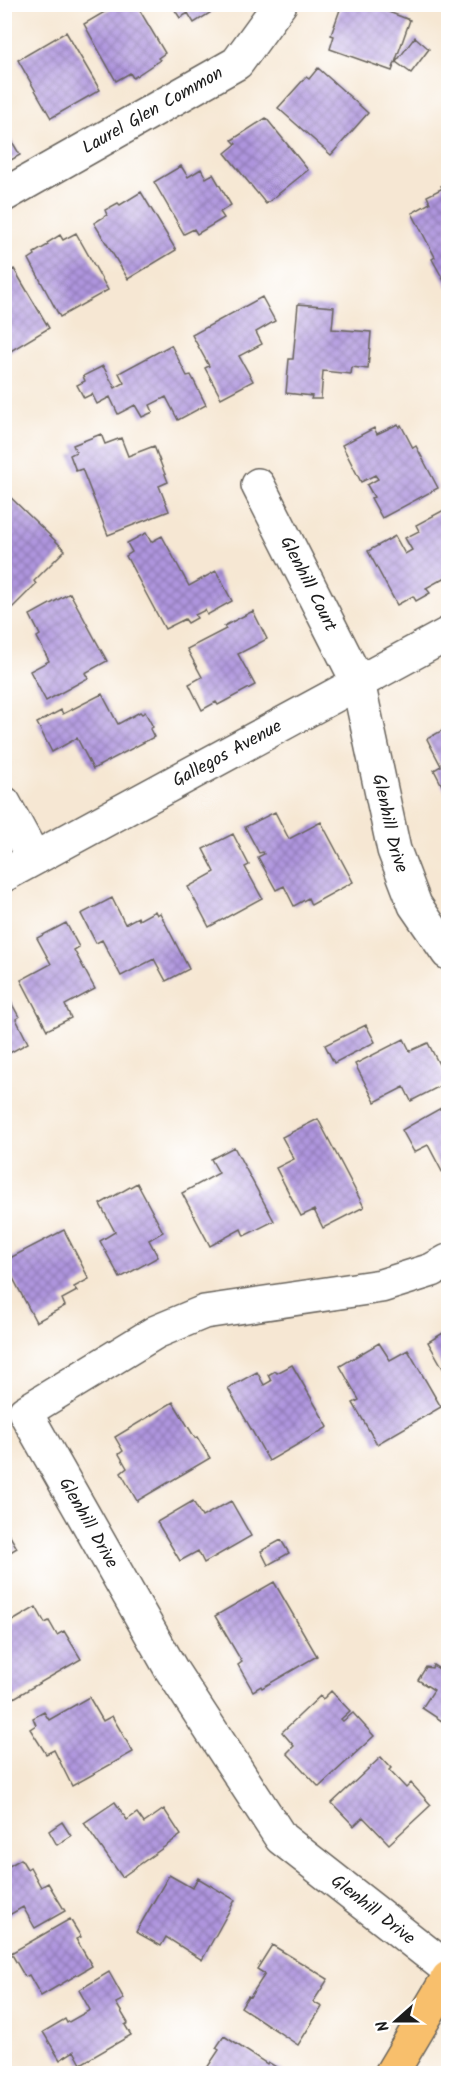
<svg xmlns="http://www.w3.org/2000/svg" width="453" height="2078" font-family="Kalam,sans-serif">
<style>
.building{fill:url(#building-cross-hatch)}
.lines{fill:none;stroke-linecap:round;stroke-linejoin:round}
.minor-casing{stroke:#68635c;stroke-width:36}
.major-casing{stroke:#68635c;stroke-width:36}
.minor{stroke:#fff;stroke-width:33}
.major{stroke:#f8bf6c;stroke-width:33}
.labels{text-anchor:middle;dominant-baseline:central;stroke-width:5;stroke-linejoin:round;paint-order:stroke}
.street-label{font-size:18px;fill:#1c1c1c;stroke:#fff}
</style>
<defs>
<pattern id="building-cross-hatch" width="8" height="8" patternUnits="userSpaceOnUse" patternTransform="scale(1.5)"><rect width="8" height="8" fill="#af95de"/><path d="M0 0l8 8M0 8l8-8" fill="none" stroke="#8e79b3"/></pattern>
</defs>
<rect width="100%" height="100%" fill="#fff"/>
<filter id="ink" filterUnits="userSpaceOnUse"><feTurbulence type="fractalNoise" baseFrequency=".0167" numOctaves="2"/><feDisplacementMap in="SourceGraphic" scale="12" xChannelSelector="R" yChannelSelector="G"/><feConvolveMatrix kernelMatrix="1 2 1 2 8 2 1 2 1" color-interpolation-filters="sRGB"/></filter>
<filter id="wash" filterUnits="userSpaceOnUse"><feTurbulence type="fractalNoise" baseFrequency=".008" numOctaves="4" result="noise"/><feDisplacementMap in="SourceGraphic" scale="24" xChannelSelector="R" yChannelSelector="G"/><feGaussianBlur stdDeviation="1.35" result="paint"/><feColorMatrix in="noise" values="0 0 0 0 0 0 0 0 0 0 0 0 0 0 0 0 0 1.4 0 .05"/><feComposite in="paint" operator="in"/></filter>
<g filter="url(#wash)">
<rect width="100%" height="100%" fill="#f6e7d3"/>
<g id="blocks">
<path class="building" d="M118 4H136L165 53 158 58 160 60 133 78 130 73 116 81 84 24Z
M171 4H224L194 23 188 13 180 18Z
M342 4H367L410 20 392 71 330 49 334 36 331 35Z
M66 32 100 90 51 118 18 60Z
M415 37 429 49 411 73 396 62Z
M318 68 368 113 331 155 278 108 306 77 309 79Z
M266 118 308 170 266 204 225 153 236 144 232 140Z
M4 128 20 155 4 164Z
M181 166 188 177 201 169 206 178 213 174 231 205 220 212 224 218 197 234 194 229 184 234 154 182Z
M448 182V288L432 259 435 257 412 213 430 203 427 196 443 188 441 186Z
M141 192 176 250 128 279 94 223 107 215 105 210 118 203 120 205Z
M76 233 108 290 60 317 29 259 35 255 34 253 48 245 47 243 60 235 63 240Z
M14 269 49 328 4 355V275Z
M262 297 275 321 256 332 262 344 239 356 253 381 221 398 205 368 209 366 192 335Z
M298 304 334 307 332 329 371 332 368 369 352 367 351 374 323 371 321 399H311L312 396 286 393 289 359H293Z
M171 345 187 376 191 375 206 405 178 420 166 397 150 405 153 412 142 417 135 405 118 414 110 397 97 404 92 394 84 398 77 385 85 381 83 376 103 366 115 388 124 383 119 373Z
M398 424 399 427 401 425 413 448 416 446 438 488 382 518 371 498 374 497 367 485 378 479 375 475 361 482 342 445 374 428 377 434Z
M101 434 105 444 121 438 128 456 154 446 168 482 159 486 169 511 108 535 82 469 76 471 70 455 76 452 73 445Z
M4 491 65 550 34 581 36 584 10 610 4 604V571L8 568 4 565Z
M444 510 448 518V576L426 588 430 593 416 601 413 596 397 605 368 551 395 536 405 554 412 550 405 538 419 531 416 525Z
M146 533 151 542 162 536 189 586 216 571 232 601 207 615 205 610 195 615 197 618 188 623 185 619 165 629 126 556 132 552 127 543Z
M70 593 107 661 85 673 88 678 46 701 30 671 49 661 37 637 40 635 30 615Z
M253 611 267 639 238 654 255 685 218 705 216 702 202 710 189 684 202 677 187 649 226 629 224 626Z
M102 694 118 724 140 712 142 714 145 712 153 727 150 729 154 737 93 769 77 738 52 752 37 723 61 710 63 714Z
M448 727V797L434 770 441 766 427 739Z
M275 812 289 839 321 822 353 882 311 905 308 898 294 906 284 886 276 890 258 857 264 854 263 852 259 853 245 827Z
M233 834 249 865 245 867 262 898 209 927 188 887 215 872 203 849Z
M112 898 125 924 138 917 139 920 155 911 157 915 160 913 189 969 166 981 154 959 121 976 102 940 96 943 81 914Z
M66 923 79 947 74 950 95 989 65 1005 71 1018 47 1030 21 980 51 964 37 938Z
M4 989 19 1017 16 1019 28 1043 4 1056Z
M366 1025 375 1042 334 1063 325 1045Z
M404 1039 410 1051 428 1043 448 1082 411 1101 404 1087 375 1102 355 1064Z
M448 1104V1183L428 1145 414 1152 402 1130Z
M318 1119 364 1207 323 1228 314 1210 301 1216 276 1168 294 1159 282 1137Z
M234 1147 274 1221 244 1236 241 1229 210 1246 182 1193 219 1173 211 1159Z
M137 1183 163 1232 149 1240 158 1257 120 1278 100 1241 115 1232 100 1204Z
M64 1230 89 1279 74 1287 77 1291 62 1299 65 1306 36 1322 4 1261Z
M448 1330V1377L428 1342Z
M379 1343 390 1360 408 1350 441 1407 377 1444 353 1403 359 1400 340 1366Z
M292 1365 328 1427 269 1461 228 1388 257 1372 264 1385 271 1381 268 1375 275 1371 277 1373Z
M173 1402 195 1438 197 1437 210 1458 137 1501 121 1473 127 1468 119 1454 123 1451 115 1437Z
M193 1501 202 1517 231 1501 251 1536 204 1563 198 1551 180 1561 157 1522Z
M4 1526 17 1548 4 1556Z
M281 1540 289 1553 268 1565 261 1551Z
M274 1582 317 1656 262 1688 261 1686 253 1691 238 1665 242 1662 215 1616Z
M36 1607 45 1623 49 1621 57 1635 64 1631 81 1659 7 1702 4 1698V1673L8 1671 4 1664V1626Z
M433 1665 444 1672 448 1665V1725L422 1708 434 1690 418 1680 426 1667 432 1668Z
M331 1691 350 1711 341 1719 343 1721 353 1713 374 1736 319 1787 287 1753 294 1746 282 1732 320 1696 323 1699Z
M89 1697 103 1721 112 1716 133 1752 72 1786 54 1750 46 1754 30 1729 36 1725 33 1718 44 1712 49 1720Z
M381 1757 391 1768 389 1770 406 1788 411 1783 431 1805 389 1844 363 1817 354 1826 332 1803Z
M115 1802 127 1820 137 1813 144 1823 164 1809 181 1835 122 1877 84 1823Z
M62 1822 71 1836 57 1845 49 1831Z
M21 1859 27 1869 30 1867 41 1887 48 1883 65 1911 35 1928 23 1907 4 1918V1869Z
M169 1875 192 1888 198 1878 235 1900 202 1960 166 1937 161 1946 136 1932Z
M70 1919 81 1937 76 1939 92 1966 41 1996 29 1975 25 1977 11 1953Z
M272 1945 328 1979 313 2002 322 2007 298 2045 241 2007 248 1996 250 1997 265 1974 257 1969Z
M109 1972 124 1999 116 2003 128 2023 125 2025 131 2035 81 2064 74 2051 60 2060 43 2032 65 2019 67 2023 90 2010 79 1990Z
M224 2036 267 2064 268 2062 283 2071 282 2074H198L201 2069 205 2071 219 2050 216 2048Z"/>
</g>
</g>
<g filter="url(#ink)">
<use href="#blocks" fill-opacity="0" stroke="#68635c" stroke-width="1.5"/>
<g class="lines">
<g class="minor-casing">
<g id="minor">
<path id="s1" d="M4 195 237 63 280 4"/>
<path id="s2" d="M258 485 358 682 394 850 415 905 448 953"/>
<path d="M4 803 34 858"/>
<path id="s3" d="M4 875 448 634"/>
<path id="s4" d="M448 1261 432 1270 381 1286 204 1312 156 1332 25 1412 171 1669 281 1838 448 1969"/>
</g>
</g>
<g class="major-casing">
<path id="major" d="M391 2074 448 1978"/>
</g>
<use href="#minor" class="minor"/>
<use href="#major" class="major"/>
</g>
</g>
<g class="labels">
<g class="street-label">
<text stroke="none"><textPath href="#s1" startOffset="171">Laurel Glen Common</textPath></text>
<text stroke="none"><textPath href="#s2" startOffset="111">Glenhill Court</textPath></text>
<text stroke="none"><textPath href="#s3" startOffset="254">Gallegos Avenue</textPath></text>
<text stroke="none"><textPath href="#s2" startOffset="366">Glenhill Drive</textPath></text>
<text stroke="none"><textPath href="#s4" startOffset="584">Glenhill Drive</textPath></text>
<text stroke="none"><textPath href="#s4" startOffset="1070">Glenhill Drive</textPath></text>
</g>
</g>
<rect width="453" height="2078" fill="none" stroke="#fff" stroke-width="24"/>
<g transform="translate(396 2021) rotate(249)" stroke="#ffffff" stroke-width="4.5" paint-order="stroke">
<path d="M0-4.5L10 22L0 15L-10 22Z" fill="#1c1c1c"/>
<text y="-9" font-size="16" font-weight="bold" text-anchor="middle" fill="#1c1c1c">N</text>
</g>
</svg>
